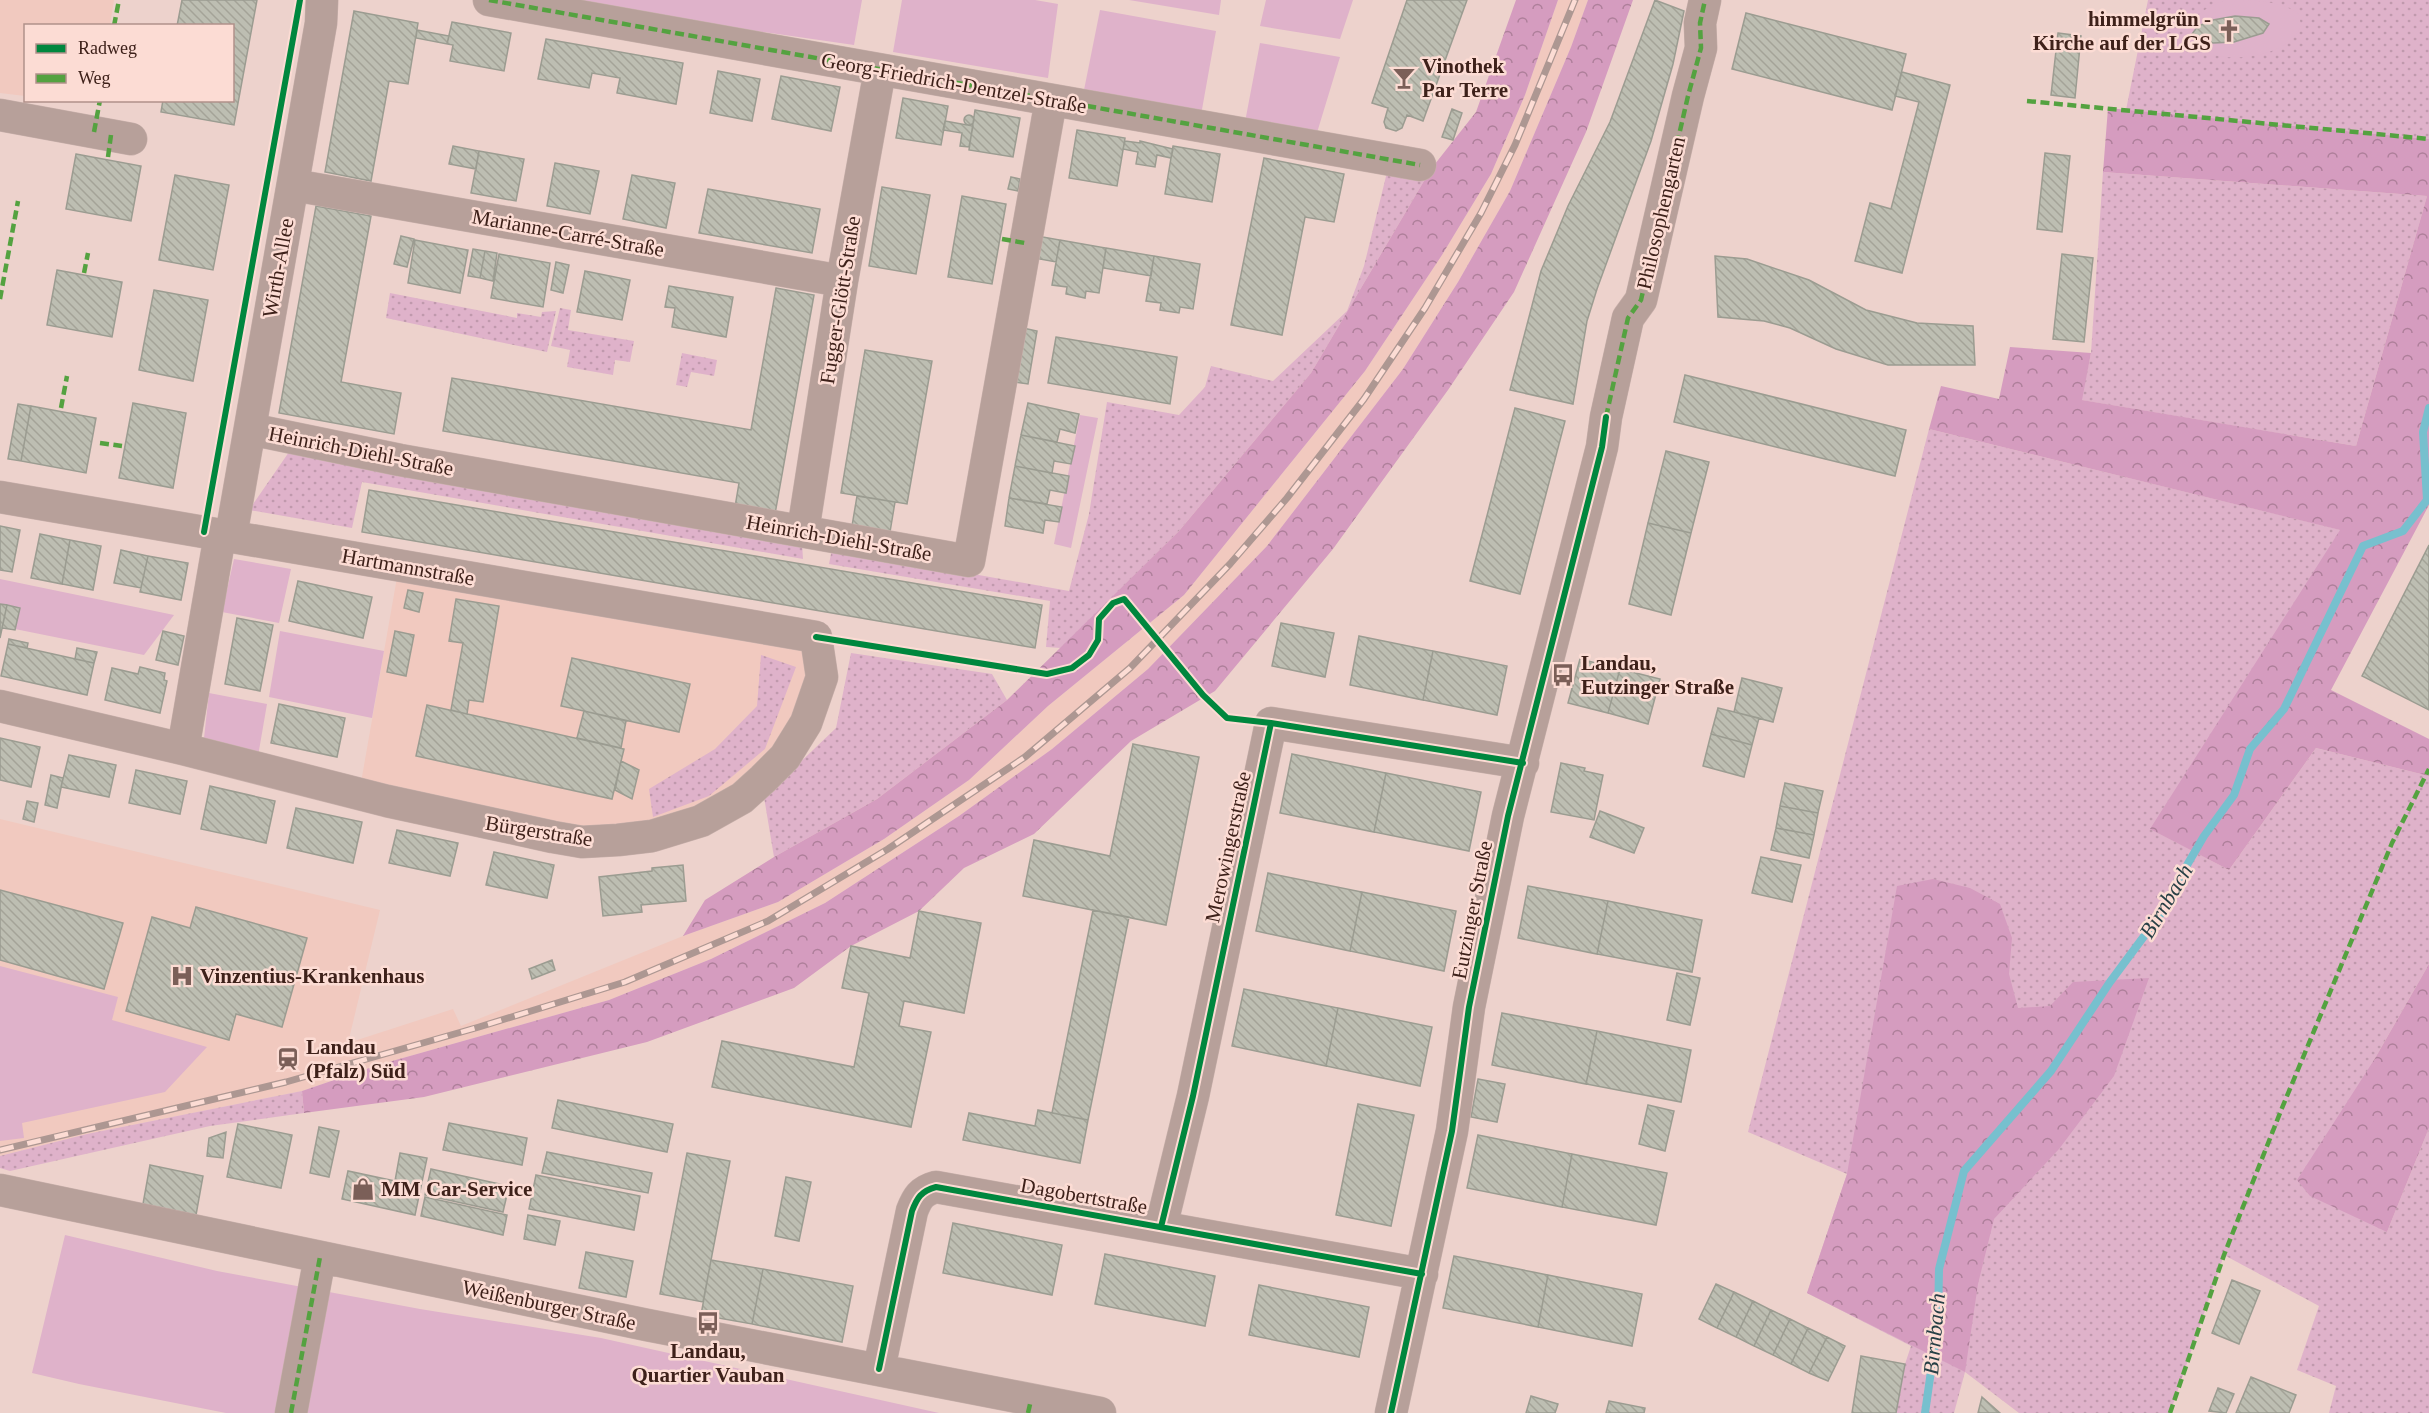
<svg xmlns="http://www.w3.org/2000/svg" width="2429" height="1413" font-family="'Times New Roman',serif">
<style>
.built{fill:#f1c9bf}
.grass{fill:url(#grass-dots)}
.forest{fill:url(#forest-crowns)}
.green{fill:#dfb2ca}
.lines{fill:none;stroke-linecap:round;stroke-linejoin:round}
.stream{stroke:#77c0ce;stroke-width:8}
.building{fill:url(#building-back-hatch);stroke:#9b9c91;stroke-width:1.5}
.minor-casing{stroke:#c8b0ab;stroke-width:33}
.minor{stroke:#b7a09a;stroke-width:32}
.rail-casing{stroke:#ad9792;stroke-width:7}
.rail{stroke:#fcdcd4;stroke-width:4.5;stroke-dasharray:14;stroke-linecap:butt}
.quiet{stroke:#54a240;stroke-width:4.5;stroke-dasharray:9 4.5;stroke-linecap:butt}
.cycleway-casing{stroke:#fcdcd4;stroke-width:10}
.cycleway{stroke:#00873e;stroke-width:6}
.labels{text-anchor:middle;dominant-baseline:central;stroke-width:5;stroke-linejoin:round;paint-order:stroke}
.poi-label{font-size:21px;font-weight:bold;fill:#3e211a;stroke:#fcdcd4;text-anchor:start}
.street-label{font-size:21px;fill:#3e211a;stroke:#fcdcd4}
.water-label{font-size:22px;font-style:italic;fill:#263f45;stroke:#fcdcd4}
</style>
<defs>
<pattern id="grass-dots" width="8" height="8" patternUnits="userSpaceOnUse" patternTransform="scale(1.5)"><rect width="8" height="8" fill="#dfb2ca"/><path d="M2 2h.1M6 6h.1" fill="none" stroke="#c099ad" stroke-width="1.8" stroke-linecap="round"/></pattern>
<pattern id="forest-crowns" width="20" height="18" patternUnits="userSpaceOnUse" patternTransform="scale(1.5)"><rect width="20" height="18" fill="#d59cbf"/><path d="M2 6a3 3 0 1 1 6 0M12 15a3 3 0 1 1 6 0" fill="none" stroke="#ae7f9a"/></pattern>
<pattern id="building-back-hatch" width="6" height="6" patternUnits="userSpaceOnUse" patternTransform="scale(1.5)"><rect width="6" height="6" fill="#bdbeb2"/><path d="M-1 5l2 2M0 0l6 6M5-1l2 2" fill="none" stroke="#a4a398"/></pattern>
</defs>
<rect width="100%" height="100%" fill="#edd2cc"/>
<path class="built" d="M0 0H114L110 25 26 26 25 96 0 93Z
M1558 0H1588L1571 47 1510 191 1458 282 1403 369 1267 546 1148 669 1052 749 959 816 825 903 711 959 609 1000 378 1065 302 1091 87 1134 0 1156V819L380 910 348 1043 453 1009 461 1026 683 936 778 902 884 839 969 780 1048 706 1184 595 1365 371 1442 255 1491 174 1525 95Z
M399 566 816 637 822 677 764 779 618 840 359 794Z"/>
<path class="grass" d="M2148 0H2429V139L2126 110Z
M1390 160 1431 169 1311 373 1179 531 1061 648 1046 647 1050 601 829 564 832 549 1069 591 1089 514 1107 402 1179 415 1205 387 1211 366 1273 381 1347 311 1364 266Z
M2103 172 2427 196 2356 446 2081 400 2091 353Z
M390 293 517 318V313L541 317 542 312 556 311 547 352 386 318Z
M560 308 571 310 568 330 634 341 630 362 615 360 613 375 567 367 570 350 551 346Z
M682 353 717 360 714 376 691 372 687 387 676 385Z
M1929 429 2341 530 2151 829 2229 870 2316 748 2429 776V964L2374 1060 2387 1232 2429 1128V1413H2329L2336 1386 2297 1370 2319 1306 2224 1255 2170 1413H2019L1965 1372 1954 1413H1896L1905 1364 1911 1346 1807 1293 1847 1174 1748 1132Z
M289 452 802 543 803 559 362 482 352 528 249 510Z
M851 653 992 674 1007 700 877 799 774 857 764 797 836 728Z
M761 655 796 667 765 749 709 796 653 817 649 789 715 749 757 706Z
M302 1091 304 1113 210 1126 10 1171 0 1168V1156L87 1134Z"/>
<path class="forest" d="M1516 0H1558L1525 95 1491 174 1442 255 1365 371 1184 595 1048 706 969 780 884 839 778 902 683 936 705 900 774 857 877 799 1007 700 1179 531 1311 373 1431 169 1476 112Z
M1588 0H1633L1586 132 1514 292 1448 390 1333 549 1215 691 1131 741 1034 834 964 868 919 911 851 946 794 988 647 1042 424 1097 304 1113 302 1091 378 1065 609 1000 711 959 825 903 959 816 1052 749 1148 669 1267 546 1403 369 1458 282 1510 191 1571 47Z
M2108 108 2429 139V505L2331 690 2429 739V776L2316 748 2229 870 2150 829 2340 530 1929 429 1941 386 1999 399 2010 347 2091 353 2082 400 2356 446 2427 196 2103 172Z
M1933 879 1970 888 2000 904 2012 938 2009 974 2018 1008 2050 1006 2073 982 2149 978 2114 1076 2059 1149 1994 1219 1978 1284 1965 1372 1807 1293 1847 1174 1897 886Z
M2429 964V1128L2387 1232 2310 1196 2297 1180 2374 1060Z"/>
<path class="green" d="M539 0H862L854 45Z
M902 0H1035L1058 4 1048 78 893 52Z
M1129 0H1221L1219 15Z
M1266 0H1353L1340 39 1260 26Z
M2226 0C2251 0 2280 0 2299 14L2301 26C2289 53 2250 59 2224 57 2205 55 2180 39 2195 19 2202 9 2215 4 2226 0Z
M1100 10 1216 31 1201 115 1083 95Z
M1260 43 1340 57 1316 136 1245 122Z
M1080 415 1098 418 1071 548 1054 544Z
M234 559 291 569 279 623 222 612Z
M0 579 174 615 144 655 0 626Z
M280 631 384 651 372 718 269 697Z
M209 693 267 704 257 762 203 747Z
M0 966 118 997 112 1020 207 1047 165 1092 22 1123 24 1138 0 1141Z
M65 1235 217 1271 420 1309 601 1338 939 1413H226L79 1384 32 1373Z"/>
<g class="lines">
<path class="stream" d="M1925 1413 1938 1322 1939 1269 1964 1171 2051 1071 2110 982 2168 904 2176 884 2204 836 2234 795 2250 749 2284 709 2363 546 2403 531 2427 500 2423 432 2429 408"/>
</g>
<path class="building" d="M182 0H257L234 125 161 112 163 100H232V26H177Z
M1407 0H1467L1423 121 1407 115 1402 128 1396 131 1386 128 1384 122 1388 108 1372 103Z
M1655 0 1684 11 1673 64 1651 141 1597 289 1587 321 1573 404 1510 390 1541 271 1568 206 1610 122Z
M354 11 418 23 408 84 389 81 371 181 325 172Z
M1746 13 1906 54 1892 110 1732 69Z
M2235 16 2259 18 2269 24 2263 33 2234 42 2213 43 2195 38 2192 34 2198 26 2213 20Z
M452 22 511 33 504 71 450 61 453 45 447 44Z
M417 30 449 36 447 44 416 38Z
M2058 33 2081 36 2075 98 2051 95Z
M546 39 683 63 676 104 617 93 620 78 592 73 589 88 538 79Z
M718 71 760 79 752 121 710 113Z
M1902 72 1950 85 1902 273 1855 261 1870 203 1891 209 1919 102 1895 96Z
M781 76 840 87 831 131 772 119Z
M903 98 948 106 941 145 896 138Z
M1452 109 1462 113 1453 140 1442 137Z
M975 110 1020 118 1013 157 969 150Z
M964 120a5 5 0 1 1 10 0a5 5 0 1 1-10 0Z
M945 121 973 126 969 147 960 146 962 133 943 130Z
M1077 130 1125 138 1117 186 1069 178Z
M1125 141 1140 143V141L1173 149 1171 158 1157 155 1155 167 1136 164 1138 152 1123 149Z
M453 146 479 151 476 169 449 164Z
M1173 146 1220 154 1212 202 1165 194Z
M479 151 524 159 516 201 471 193Z
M2045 153 2070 156 2062 232 2037 229Z
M76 154 141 166 131 221 66 209Z
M1264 158 1344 174 1334 222 1305 217 1282 335 1231 325Z
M555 163 599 171 590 214 547 206Z
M175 175 229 185 213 270 159 260Z
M632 175 675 183 666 228 623 219Z
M1011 177 1020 179 1018 191 1008 189Z
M882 187 930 195 916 274 869 266Z
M708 189 820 209 812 253 699 233Z
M962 196 1006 204 992 284 948 277Z
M316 206 371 216 341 382 401 393 394 434 279 413Z
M401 236 414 239 407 267 394 264Z
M1037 236 1060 240 1056 262 1034 258Z
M415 240 468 250 460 293 408 283Z
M1060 240 1106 248 1099 293 1086 291 1085 298 1066 294 1067 287 1052 285Z
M1106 248 1154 256 1151 276 1103 268Z
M473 249 485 251 480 278 468 276Z
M485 251 497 253 493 281 480 278Z
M499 254 550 263 543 307 491 298Z
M2062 254 2093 258 2084 342 2053 339Z
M1154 256 1200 264 1193 309 1180 307 1179 313 1160 310 1161 303 1146 301Z
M1715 256 1747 259 1809 280 1866 310 1917 323 1973 326 1975 365H1888L1836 349 1790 328 1764 321 1718 317Z
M556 262 569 265 563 293 551 290Z
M57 270 122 282 112 337 47 325Z
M585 271 630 280 622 320 577 312Z
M669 286 733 297 726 337 672 327 675 308 665 307Z
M776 288 814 295 775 514 735 507 739 483 443 431 452 378 751 430Z
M154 290 208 300 193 381 139 370Z
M1023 328 1037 331 1028 384 1014 382Z
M1056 337 1177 357 1170 404 1048 383Z
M865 350 932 361 907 504 841 493Z
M1685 375 1906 430 1895 476 1674 422Z
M133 403 186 413 173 488 119 478Z
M1028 403 1079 414 1075 433 1060 429 1057 442 1021 435Z
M18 404 31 406 21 461 8 459Z
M31 406 96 418 86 473 21 461Z
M1515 408 1565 421 1520 594 1470 581Z
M1021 435 1075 446 1071 464 1054 461 1052 473 1015 466Z
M1666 451 1709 462 1691 533 1648 523Z
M1015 466 1069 476 1066 493 1050 490 1047 504 1009 498Z
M369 490 1042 605 1035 648 362 532Z
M857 496 895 502 890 532 852 526Z
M1009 498 1062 507 1059 522 1045 520 1043 533 1005 526Z
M1648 523 1691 533 1671 615 1629 604Z
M0 526 20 530 12 572 0 570Z
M40 534 70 540 62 584 31 578Z
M70 540 101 546 93 590 62 584Z
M2429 545V710L2362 676Z
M121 550 148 556 141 588 114 583Z
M148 556 188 563 181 600 140 592Z
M298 581 372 597 363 638 289 621Z
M408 590 423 593 419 612 404 608Z
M456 599 499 606 483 702 469 700 467 714 451 710 463 643 449 641Z
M0 604 7 605 0 638Z
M7 605 20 608 15 630 2 628Z
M237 618 273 625 260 691 225 684Z
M1281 623 1334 633 1325 677 1272 666Z
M163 631 184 636 178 665 156 660Z
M395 631 414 635 406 676 387 672Z
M1359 636 1433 651 1423 700 1350 685Z
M9 639 28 643 27 648 8 644Z
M8 644 94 663 87 695 1 676Z
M77 648 97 652 94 663 75 659Z
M1433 651 1507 666 1497 715 1423 700Z
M572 658 690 684 679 732 561 706Z
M1580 659 1620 669 1608 713 1568 703Z
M140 667 165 673 164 680 167 681 160 713 105 700 112 668 138 674Z
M1620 669 1660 679 1648 724 1608 713Z
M1742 678 1782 688 1773 722 1734 712Z
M279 704 345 718 337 757 271 743Z
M427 705 624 749 612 799 416 756Z
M1718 708 1759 718 1752 745 1711 734Z
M584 711 626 721 621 748 577 738Z
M1711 734 1752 745 1744 777 1703 766Z
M0 738 40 747 31 787 0 780Z
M1133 744 1199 757 1166 925 1023 896 1034 840 1110 856Z
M1292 754 1386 773 1374 832 1280 813Z
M69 755 116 765 109 797 61 787Z
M621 761 639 770 632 799 615 790Z
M1561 763 1585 768 1584 771 1603 775 1594 820 1551 812Z
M136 770 187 781 180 814 129 803Z
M1386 773 1481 792 1469 851 1374 832Z
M51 775 63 778 57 808 45 805Z
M1785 783 1823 791 1818 813 1780 806Z
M210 786 275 801 266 843 201 829Z
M27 801 38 803 34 822 23 819Z
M1780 806 1818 813 1814 835 1776 828Z
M296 808 362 822 353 863 287 848Z
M1600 811 1644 828 1634 853 1590 837Z
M1776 828 1814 835 1809 858 1771 850Z
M397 830 458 843 450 876 389 863Z
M494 852 554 865 547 898 486 885Z
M1761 857 1801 865 1792 902 1752 893Z
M683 865 686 901 641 905 642 912 603 916 599 877 652 871V868Z
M1268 873 1362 892 1350 951 1256 931Z
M1528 886 1608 901 1597 954 1518 938Z
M0 890 123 923 104 989 0 960Z
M1362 892 1456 911 1444 971 1350 951Z
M1608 901 1702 920 1692 972 1597 954Z
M196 907 307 938 282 1027 236 1014 229 1040 126 1011 152 917 190 928Z
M1093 910 1129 917 1088 1120 1052 1113Z
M919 911 981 923 964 1013 904 1001 899 1026 931 1032 911 1127 712 1087 722 1041 854 1067 869 993 842 988 851 946 910 958Z
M552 960 555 970 532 979 529 969Z
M1677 973 1700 978 1690 1025 1667 1020Z
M1244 989 1338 1008 1326 1066 1232 1046Z
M1338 1008 1432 1027 1420 1086 1326 1066Z
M1502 1013 1597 1031 1586 1084 1492 1065Z
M1597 1031 1691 1050 1681 1102 1586 1084Z
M1478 1079 1505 1084 1497 1122 1471 1117Z
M558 1100 673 1124 667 1152 552 1128Z
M1358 1104 1414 1115 1391 1226 1336 1215Z
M1648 1105 1674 1111 1665 1151 1639 1144Z
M1038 1110 1088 1120 1080 1163 963 1140 969 1113 1035 1126Z
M449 1123 527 1138 522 1165 443 1150Z
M238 1124 292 1135 281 1188 227 1177Z
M319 1127 339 1131 329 1177 310 1173Z
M226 1132 223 1158 207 1156 209 1138Z
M1478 1135 1572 1154 1562 1207 1467 1188Z
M547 1152 652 1173 648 1193 542 1173Z
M400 1153 427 1158 415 1215 342 1199 348 1171 395 1181Z
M687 1153 730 1161 703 1302 660 1294Z
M1572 1154 1667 1173 1656 1225 1562 1207Z
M150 1165 203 1176 196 1215 143 1204Z
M431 1169 509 1186 503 1212 425 1195Z
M536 1175 640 1196 634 1230 529 1209Z
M786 1177 811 1182 799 1241 775 1236Z
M425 1197 507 1215 503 1235 421 1216Z
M528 1215 560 1221 555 1245 524 1239Z
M953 1223 1062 1245 1052 1295 943 1273Z
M586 1252 633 1261 626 1297 579 1288Z
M1105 1254 1215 1276 1205 1326 1095 1304Z
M1454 1256 1548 1275 1538 1327 1443 1308Z
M711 1260 763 1269 752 1324 701 1315Z
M763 1269 853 1286 842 1342 752 1324Z
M1548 1275 1642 1294 1632 1346 1538 1327Z
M2232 1280 2260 1291 2239 1344 2212 1333Z
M1716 1284 1734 1292 1717 1328 1699 1319Z
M1259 1285 1369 1307 1359 1357 1249 1335Z
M1734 1292 1753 1301 1736 1337 1717 1328Z
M1753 1301 1771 1310 1754 1346 1736 1337Z
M1771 1310 1790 1319 1773 1355 1754 1346Z
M1790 1319 1808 1328 1791 1364 1773 1355Z
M1808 1328 1827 1337 1809 1373 1791 1364Z
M1827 1337 1845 1346 1828 1381 1809 1373Z
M1861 1356 1905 1364 1896 1413H1852Z
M2251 1377 2296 1395 2289 1413H2236Z
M2218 1388 2234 1394 2226 1413 2209 1411Z
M1531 1396 1558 1404 1555 1413H1526Z
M1982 1397 2000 1413H1978Z
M1609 1401 1645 1408 1644 1413H1606Z"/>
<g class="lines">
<g class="minor-casing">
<path id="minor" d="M489 0 1420 165
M0 115 131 139
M293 185 842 281
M250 429 400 460 969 561 1051 100
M0 497 816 637 822 677 806 723 785 757 763 779 742 798 701 821 652 836 618 840 582 842 553 837 387 801 183 749 0 706
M803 531 842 281 880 70
M231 536 321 23 322 0
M183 749 220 535
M0 1190 647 1325 1100 1413
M1161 1227 1193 1096 1271 723 1523 763
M879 1369 912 1211C917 1198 921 1191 936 1187L1422 1274
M291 1413 320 1257
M1391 1413 1452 1131 1469 1007 1508 816 1602 447 1606 417 1628 318 1641 300 1688 96 1701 48 1700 23 1705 0"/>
</g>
<use href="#minor" class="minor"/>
<g class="rail-casing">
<path id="rail" d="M0 1150 286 1082 479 1027 625 982 768 921 888 849 1025 757 1130 668 1230 564 1287 498 1364 399 1425 308 1481 213 1515 145 1575 0"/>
</g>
<use href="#rail" class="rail"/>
<path class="quiet" d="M489 0 1420 165
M114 26 119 0
M2027 101 2429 139
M94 132 100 100
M108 157 111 135
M1002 239 1025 243
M84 273 88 253
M0 299 18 201
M61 408 67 376
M1606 417 1628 318 1641 300 1688 96 1701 48 1700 23 1705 0
M100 443 122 446
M291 1413 320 1257
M1028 1413 1031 1400
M2170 1413 2224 1255 2282 1108 2392 843 2429 769"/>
<g class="cycleway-casing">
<path id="cycleway" d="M204 532 300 0
M816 637 1047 674 1072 668 1089 655 1098 640 1099 619 1113 603 1124 599 1203 695 1227 718 1271 723
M1161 1227 1193 1096 1271 723 1523 763
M879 1369 912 1211C917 1198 921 1191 936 1187L1422 1274
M1391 1413 1452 1131 1469 1007 1508 816 1602 447 1606 417"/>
</g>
<use href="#cycleway" class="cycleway"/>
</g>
<defs>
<g id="church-bare" transform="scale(1.8)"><path d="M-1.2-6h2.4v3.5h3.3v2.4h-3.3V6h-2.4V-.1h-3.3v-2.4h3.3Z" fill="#7b5f58" stroke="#fcdcd4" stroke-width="2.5" paint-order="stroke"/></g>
<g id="bar-bare" transform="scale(1.8)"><path d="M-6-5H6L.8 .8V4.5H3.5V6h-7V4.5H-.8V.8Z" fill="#7b5f58" stroke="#fcdcd4" stroke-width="2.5" paint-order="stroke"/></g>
<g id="bus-bare" transform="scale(1.8)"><path d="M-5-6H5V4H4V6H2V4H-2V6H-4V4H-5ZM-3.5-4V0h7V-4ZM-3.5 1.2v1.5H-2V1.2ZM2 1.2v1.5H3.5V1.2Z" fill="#7b5f58" stroke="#fcdcd4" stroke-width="2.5" paint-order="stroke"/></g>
<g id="hospital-bare" transform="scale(1.8)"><path d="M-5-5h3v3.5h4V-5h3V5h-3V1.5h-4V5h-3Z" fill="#7b5f58" stroke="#fcdcd4" stroke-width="2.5" paint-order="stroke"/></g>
<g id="station-bare" transform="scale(1.8)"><path d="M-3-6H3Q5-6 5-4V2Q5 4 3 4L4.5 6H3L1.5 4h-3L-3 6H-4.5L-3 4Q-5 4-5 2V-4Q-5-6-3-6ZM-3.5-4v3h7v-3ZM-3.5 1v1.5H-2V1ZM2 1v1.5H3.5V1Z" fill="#7b5f58" stroke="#fcdcd4" stroke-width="2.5" paint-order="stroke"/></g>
<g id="shop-bare" transform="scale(1.8)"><path d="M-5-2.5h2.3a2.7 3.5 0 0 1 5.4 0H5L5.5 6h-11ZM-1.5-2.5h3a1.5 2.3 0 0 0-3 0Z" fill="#7b5f58" stroke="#fcdcd4" stroke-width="2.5" paint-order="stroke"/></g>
</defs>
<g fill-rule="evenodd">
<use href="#church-bare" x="2229" y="31"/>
<use href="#bar-bare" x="1404" y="78"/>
<use href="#bus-bare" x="1563" y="675"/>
<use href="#hospital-bare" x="182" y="976"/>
<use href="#station-bare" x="288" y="1059"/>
<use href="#shop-bare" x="363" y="1189"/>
<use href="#bus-bare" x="708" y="1323"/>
</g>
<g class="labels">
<g class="poi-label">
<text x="2211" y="19" text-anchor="end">himmelgrün -<tspan x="2211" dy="24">Kirche auf der LGS</tspan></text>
<text x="1422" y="66">Vinothek<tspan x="1422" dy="24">Par Terre</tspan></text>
<text x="1581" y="663">Landau,<tspan x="1581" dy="24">Eutzinger Straße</tspan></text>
<text x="200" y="976">Vinzentius-Krankenhaus</text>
<text x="306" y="1047">Landau<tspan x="306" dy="24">(Pfalz) Süd</tspan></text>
<text x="381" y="1189">MM Car-Service</text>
<text x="708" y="1351" text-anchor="middle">Landau,<tspan x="708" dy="24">Quartier Vauban</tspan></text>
</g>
<g class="street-label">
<text transform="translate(954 83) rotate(10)">Georg-Friedrich-Dentzel-Straße</text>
<text transform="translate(1661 213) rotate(-77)">Philosophengarten</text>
<text transform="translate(568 233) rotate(10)">Marianne-Carré-Straße</text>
<text transform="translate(278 268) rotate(-80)">Wirth-Allee</text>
<text transform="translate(840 300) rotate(-81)">Fugger-Glött-Straße</text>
<text transform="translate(361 451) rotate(11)">Heinrich-Diehl-Straße</text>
<text transform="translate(839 538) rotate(10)">Heinrich-Diehl-Straße</text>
<text transform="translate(408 567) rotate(10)">Hartmannstraße</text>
<text transform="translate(539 831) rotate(9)">Bürgerstraße</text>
<text transform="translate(1228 847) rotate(-78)">Merowingerstraße</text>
<text transform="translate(1472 910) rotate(-79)">Eutzinger Straße</text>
<text transform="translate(1084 1196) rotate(10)">Dagobertstraße</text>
<text transform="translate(549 1305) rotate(12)">Weißenburger Straße</text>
</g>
<g class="water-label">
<text transform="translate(2166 901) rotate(-59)">Birnbach</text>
<text transform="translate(1934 1334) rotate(-85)">Birnbach</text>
</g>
</g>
<rect x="24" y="24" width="210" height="78" fill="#fcdcd4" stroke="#b0918a" stroke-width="1.5"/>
<rect x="36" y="44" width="30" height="9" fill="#00873e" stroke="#b0918a" stroke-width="1.5"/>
<text x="78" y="54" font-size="18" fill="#3e211a">Radweg</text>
<rect x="36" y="74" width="30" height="9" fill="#54a240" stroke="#b0918a" stroke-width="1.5"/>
<text x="78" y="84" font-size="18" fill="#3e211a">Weg</text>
</svg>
